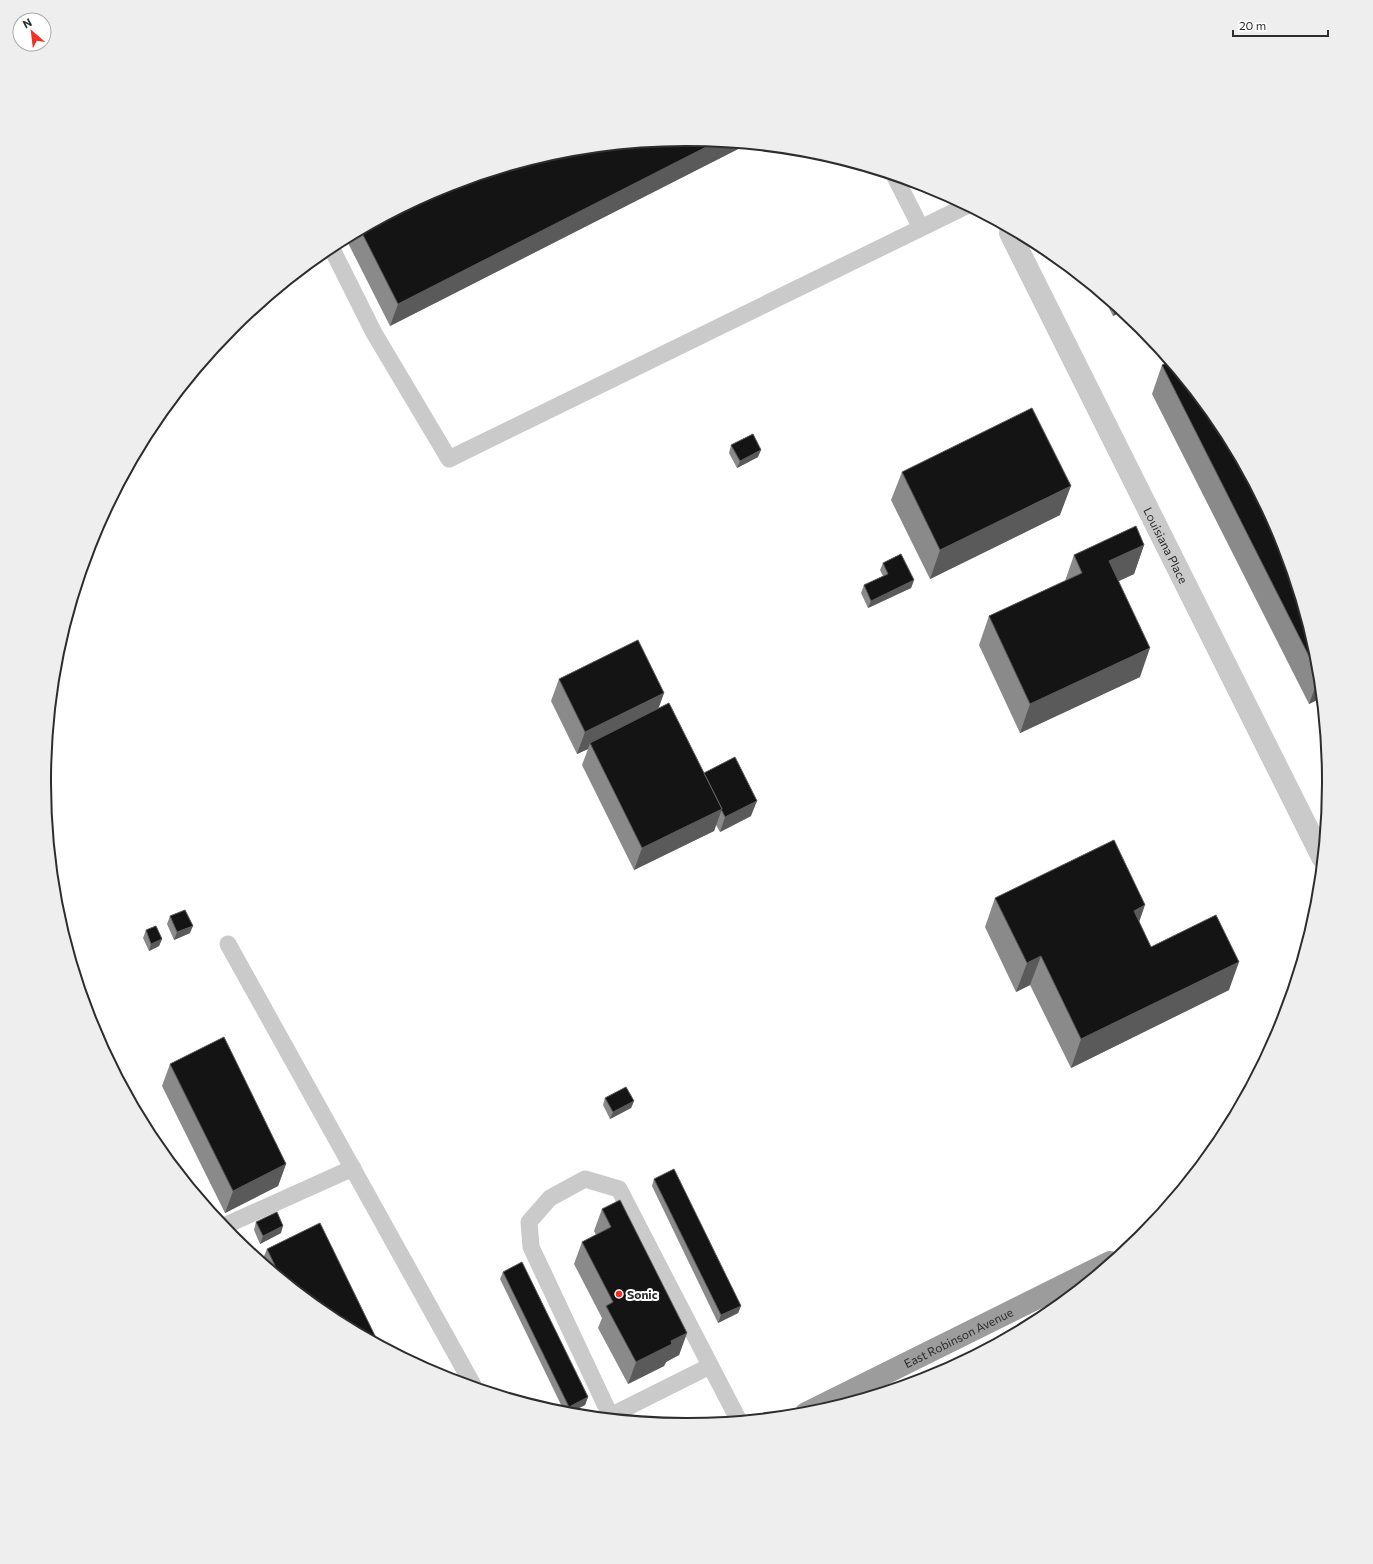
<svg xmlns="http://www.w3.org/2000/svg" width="1373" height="1564" font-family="Commissioner,sans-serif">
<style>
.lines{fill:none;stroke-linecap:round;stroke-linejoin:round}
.service{stroke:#cacaca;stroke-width:17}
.minor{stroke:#cacaca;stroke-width:22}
.trunk{stroke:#9c9c9c;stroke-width:22}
.wall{fill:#8a8a8a}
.shaded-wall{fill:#5a5a5a}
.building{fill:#141414;stroke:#5a5a5a}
.poi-dot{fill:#f22f22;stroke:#fff;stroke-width:1.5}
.labels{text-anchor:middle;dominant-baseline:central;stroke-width:4;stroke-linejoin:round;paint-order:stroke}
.street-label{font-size:12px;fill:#2d2d2d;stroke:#fff}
.poi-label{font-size:12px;font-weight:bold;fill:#2d2d2d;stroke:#fff;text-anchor:start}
.rim{fill:none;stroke:#2d2d2d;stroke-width:2}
</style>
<rect width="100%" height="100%" fill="#fff"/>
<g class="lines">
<path class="service" d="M895 177 921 228
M331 247 374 333 449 459 966 206
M228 944 473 1385
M224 1226 353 1168
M610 1416 710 1366
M611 1417 531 1247 529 1222 550 1198 585 1179 619 1189 738 1419"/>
<path class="minor" id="s1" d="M1010 233 1322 857"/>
<path class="trunk" id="s2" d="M806 1413 1110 1262"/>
</g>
<path class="wall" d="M687 140 746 145 390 326 346 239 441 188Z
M1104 298 1121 312 1113 316Z
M1162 365 1317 657 1321 698 1309 704 1152 394Z
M731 445 758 457 737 468 729 453Z
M902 472 1060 515 930 579 891 500Z
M1144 545 1134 574 1119 581 1140 677 1020 733 979 645 989 616 1065 581 1074 555Z
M883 563 914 580 911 588 868 608 861 593 864 585 883 576 880 570Z
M559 679 664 693 658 709 704 773 751 816 720 832 716 825 714 831 634 870 582 765 588 749 577 754 551 701Z
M995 898 1139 922 1151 947 1229 990 1071 1068 1030 985 1016 992 985 927Z
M170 916 190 933 174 940 167 924Z
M146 930 162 939 159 946 149 951 143 938Z
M170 1064 286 1164 278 1186 225 1213 162 1086Z
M605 1098 634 1101 631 1108 610 1119 603 1105Z
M654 1179 741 1306 738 1313 718 1323 652 1186Z
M602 1209 687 1333 679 1355 666 1362 664 1366 628 1384 598 1328 602 1318 574 1264 582 1242 596 1235 594 1231Z
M256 1222 281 1233 260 1244 254 1230Z
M267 1249 329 1316 262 1261Z
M503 1272 588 1397 585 1405 569 1413H565L500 1279Z"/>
<path class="shaded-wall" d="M716 142 746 145 390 326 398 304Z
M1116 307 1121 312 1113 316Z
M761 450 758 457 737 468 740 461Z
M1071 486 1060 515 930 579 940 550Z
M1144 545 1134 574 1099 590 1109 561Z
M914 580 911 588 868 608 871 601Z
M1150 648 1140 677 1020 733 1030 704Z
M1319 677 1321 698 1309 704Z
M664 693 656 715 590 743 588 749 577 754 585 732Z
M757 801 751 816 720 832 725 817Z
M722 809 714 831 634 870 642 848Z
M1145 905 1135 934 1134 911Z
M193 926 190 933 174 940 177 932Z
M162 939 159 946 149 951 151 944Z
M1041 956 1030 985 1016 992 1027 963Z
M1239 962 1229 990 1071 1068 1081 1039Z
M634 1101 631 1108 610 1119 613 1112Z
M286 1164 278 1186 225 1213 233 1191Z
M283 1226 281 1233 260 1244 263 1236Z
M741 1306 738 1313 718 1323 721 1315Z
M687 1333 679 1355 666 1362 664 1366 628 1384 636 1362 671 1341Z
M588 1397 585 1405 569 1413H567L569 1407Z"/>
<path class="building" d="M687 140 716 142 398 304 361 231 441 188 561 152Z
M1169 362 1221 425 1280 536 1317 657 1318 674 1162 365Z
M1032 408 1071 486 940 550 902 472Z
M753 434 761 450 740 461 731 445Z
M1136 526 1144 545 1109 561 1150 648 1030 704 989 616 1082 573 1074 555Z
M901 554 914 580 871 601 864 585 888 574 883 563Z
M638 640 664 693 585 732 559 679Z
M669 703 722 809 642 848 590 743Z
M735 757 757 801 725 817 721 809H722L704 773Z
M1114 840 1145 905 1134 911 1151 947 1216 915 1239 962 1081 1039 1041 956 1027 963 995 898Z
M185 910 193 926 177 932 170 916Z
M156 926 162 939 151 944 146 930Z
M224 1037 286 1164 233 1191 170 1064Z
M626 1087 634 1101 613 1112 605 1098Z
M674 1169 741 1306 721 1315 654 1179Z
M620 1200 687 1333 671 1341 672 1344 636 1362 606 1306 613 1302 582 1242 611 1227 602 1209Z
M277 1212 283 1226 263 1236 256 1222Z
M320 1223 378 1342 329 1316 280 1276 267 1249Z
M522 1262 588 1397 569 1407 503 1272Z"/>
<circle class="poi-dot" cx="619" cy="1294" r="4"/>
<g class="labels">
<g class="street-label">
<text stroke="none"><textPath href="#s1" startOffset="349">Louisiana Place</textPath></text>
<text stroke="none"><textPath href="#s2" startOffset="170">East Robinson Avenue</textPath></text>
</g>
<g class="poi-label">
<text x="627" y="1294">Sonic</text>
</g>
</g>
<path d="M0 0H1373V1564H0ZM686 146H687A635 635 0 0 1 1322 781V783A635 635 0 0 1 687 1418H686A635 635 0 0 1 51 783V781A635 635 0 0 1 686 146Z" fill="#eee" fill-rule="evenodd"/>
<path class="rim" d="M686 146H687A635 635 0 0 1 1322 781V783A635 635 0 0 1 687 1418H686A635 635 0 0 1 51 783V781A635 635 0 0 1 686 146Z"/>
<g transform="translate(32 32) rotate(332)"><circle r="19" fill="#ffffff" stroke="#ababab"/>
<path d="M0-3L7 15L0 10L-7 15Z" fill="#f22f22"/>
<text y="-6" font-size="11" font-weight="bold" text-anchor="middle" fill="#2d2d2d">N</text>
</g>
<path d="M1233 30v6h95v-6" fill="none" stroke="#2d2d2d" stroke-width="2"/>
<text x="1239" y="30" font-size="12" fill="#2d2d2d" stroke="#ffffff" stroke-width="3" paint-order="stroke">20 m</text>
</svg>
